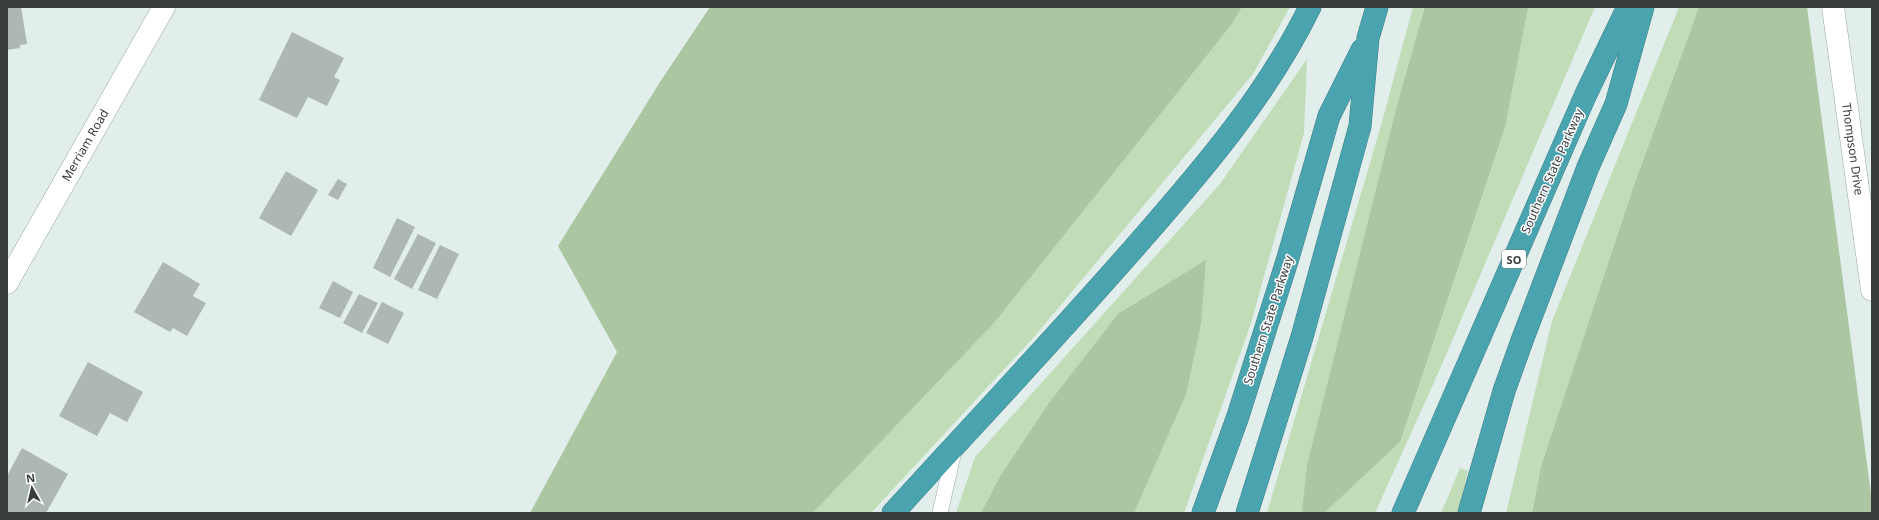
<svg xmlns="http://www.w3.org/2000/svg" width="1879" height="520" font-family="'Noto Sans',sans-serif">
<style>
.green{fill:#c0ddb7}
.forest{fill:#aac7a1}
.building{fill:#adb8b2}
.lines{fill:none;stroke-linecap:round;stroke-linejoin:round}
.lane-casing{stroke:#9aa7a4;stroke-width:16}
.street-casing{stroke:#9aa7a4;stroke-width:23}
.highway-casing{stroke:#438087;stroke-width:23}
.lane{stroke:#fff;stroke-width:15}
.street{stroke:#fff;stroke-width:22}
.highway{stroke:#4aa4b0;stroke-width:22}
.labels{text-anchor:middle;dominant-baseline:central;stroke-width:3;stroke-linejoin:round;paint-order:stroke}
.shield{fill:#fff;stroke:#737676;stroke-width:1}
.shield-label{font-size:11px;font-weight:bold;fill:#373c3c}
.street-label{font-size:12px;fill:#373c3c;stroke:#fff}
</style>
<rect width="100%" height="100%" fill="#e1eeec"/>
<path class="green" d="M1242 7H1290L1253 74 1035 336 871 513H813L995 322 1232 24Z
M1413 7H1595L1440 369 1375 513H1267L1380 129Z
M1679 7H1699L1634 185 1541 466 1532 513H1506L1552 321Z
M1307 59 1304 133 1251 323 1184 513H956L975 457 1220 184Z
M1460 468 1468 471 1459 513H1441Z"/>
<path class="forest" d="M710 7H1242L1232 24 995 322 813 513H530L617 352 558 246 660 82Z
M1425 7H1528L1505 127 1400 442 1324 513H1302L1307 465 1398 102Z
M1699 7H1807L1872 502V513H1532L1541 466 1634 185Z
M1206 260 1201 324 1186 394 1134 513H981L1001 475 1049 403 1118 314Z"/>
<path class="building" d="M7 7H21L27 44 20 45V48L7 50Z
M292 32 344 58 334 77 340 80 327 106 308 97 297 118 259 100Z
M286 171 318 190 291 236 259 218Z
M338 179 347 184 338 200 328 195Z
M397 218 415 227 390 277 373 268Z
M418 234 436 243 412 289 394 279Z
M440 245 459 254 437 299 418 290Z
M163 262 200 284 193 296 206 303 187 336 173 328 170 332 134 312Z
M333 281 353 292 340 318 319 308Z
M359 294 378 303 362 333 343 323Z
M382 302 404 313 388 344 366 333Z
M88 362 143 392 127 422 110 413 97 436 59 416Z
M22 448 68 474 46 513H7V476Z"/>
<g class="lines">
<g class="lane-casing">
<path id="lane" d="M940 513 955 447"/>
</g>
<g class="street-casing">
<path id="street" d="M1833 7 1872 290
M7 283 164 7"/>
</g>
<g class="highway-casing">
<path id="highway" d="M893 513C976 422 1061 332 1142 239 1205 167 1268 93 1310 7
M1203 513 1238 416 1288 258 1329 116 1362 50
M1247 513 1302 337 1360 126 1368 38 1377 7
M1403 513 1586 94 1628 7
M1469 513 1504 391 1523 338 1588 167 1616 104 1643 7"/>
</g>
<use href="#lane" class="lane"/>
<use href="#street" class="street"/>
<use href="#highway" class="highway"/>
</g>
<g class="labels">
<rect class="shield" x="1502" y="250" width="24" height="18" rx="3"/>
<g class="shield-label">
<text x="1514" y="259">SO</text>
</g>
<g class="street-label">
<text transform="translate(85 145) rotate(-60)">Merriam Road</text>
<text transform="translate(1853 149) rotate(82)">Thompson Drive</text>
<text transform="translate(1552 171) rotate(-66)">Southern State Parkway</text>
<text transform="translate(1268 320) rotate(-72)">Southern State Parkway</text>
</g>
</g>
<rect width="1879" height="520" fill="none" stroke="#373c3c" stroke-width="16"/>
<g transform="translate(32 488) rotate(352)" stroke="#ffffff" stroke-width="3" paint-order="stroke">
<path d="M0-3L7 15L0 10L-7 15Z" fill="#373c3c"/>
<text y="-6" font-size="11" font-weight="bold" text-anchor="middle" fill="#373c3c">N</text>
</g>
</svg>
